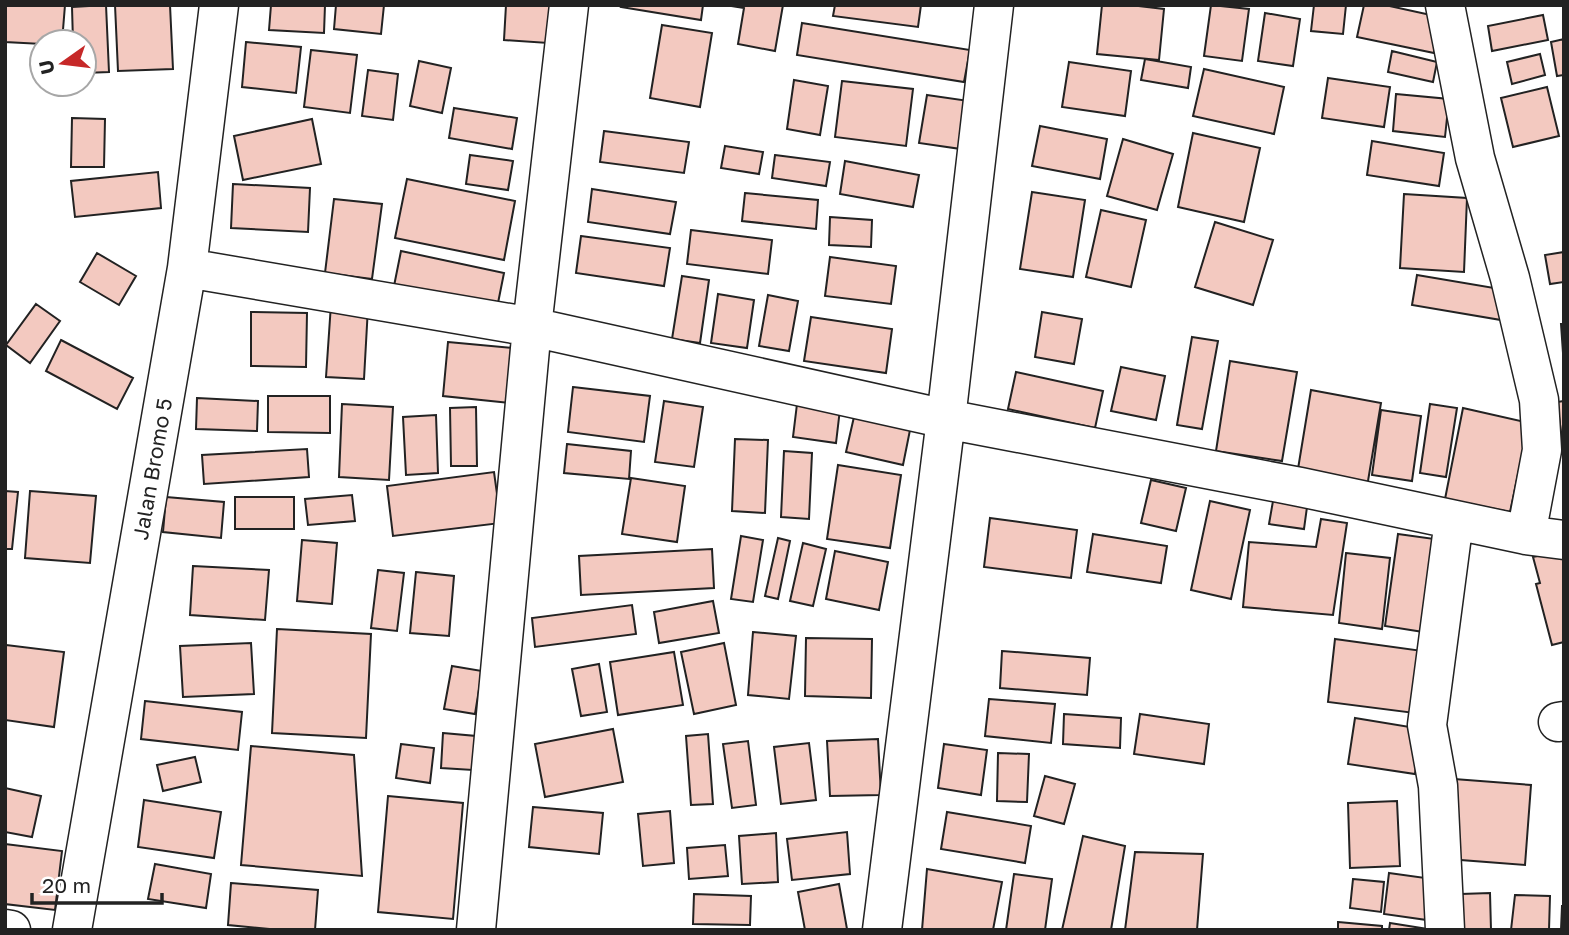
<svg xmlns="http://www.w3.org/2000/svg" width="1569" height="935" font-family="'Golos Text',sans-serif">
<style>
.building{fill:#f3c9c0;stroke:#222;stroke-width:2}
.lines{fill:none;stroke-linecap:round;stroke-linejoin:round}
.street-casing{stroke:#222;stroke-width:41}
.secondary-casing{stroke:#222;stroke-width:41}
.street{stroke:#fff;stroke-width:38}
.secondary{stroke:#fff;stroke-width:38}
.labels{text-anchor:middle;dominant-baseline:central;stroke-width:5;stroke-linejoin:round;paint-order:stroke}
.street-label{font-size:21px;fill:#222;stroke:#fff}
</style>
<rect width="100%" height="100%" fill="#fff"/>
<path class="building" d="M5 5H65L62 42H42V44L5 42Z
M106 5 109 72 84 73V42H73L72 7Z
M115 5H170L173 69 118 71Z
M271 5H325L324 33 269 30Z
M336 5H384L381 34 334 29Z
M506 5H551L548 43 504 40Z
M622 5H703L701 20 621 7Z
M725 5H783L775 51 738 44 744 8Z
M835 5H921L918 27 833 16Z
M1102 5H1130L1164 9 1159 60 1097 54Z
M1211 5 1249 9 1242 61 1204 56Z
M1314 5H1346L1343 34 1311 31Z
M1364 5H1385L1440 17 1434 53 1357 37Z
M1265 13 1300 19 1293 66 1258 61Z
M1543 15 1548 40 1492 51 1488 26Z
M802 23 970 50 964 82 797 55Z
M662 25 712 33 700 107 650 98Z
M1564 39V75L1557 76 1551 42Z
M246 42 301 47 296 93 242 87Z
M311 50 357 55 350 113 304 107Z
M1392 51 1437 62 1433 82 1388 72Z
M1540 54 1545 75 1512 84 1507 62Z
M1145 59 1191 67 1188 88 1141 80Z
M419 61 451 68 442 113 410 106Z
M1069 62 1131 71 1125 116 1062 107Z
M1204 69 1284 87 1274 134 1193 116Z
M368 70 398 74 393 120 362 116Z
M1328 78 1390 87 1384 127 1322 118Z
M794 80 828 86 820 135 787 129Z
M842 81 913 89 906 146 835 137Z
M1547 87 1559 136 1513 147 1501 98Z
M1396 94 1449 99 1445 137 1393 131Z
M927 95 969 101 961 149 919 143Z
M454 108 517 118 512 149 449 138Z
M72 118 105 119 104 167H71Z
M312 119 321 164 243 180 234 136Z
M1040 126 1107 139 1100 179 1032 166Z
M604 131 689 142 684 173 600 162Z
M1193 133 1260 148 1244 222 1178 207Z
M1123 139 1173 154 1157 210 1107 196Z
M1372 141 1444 153 1439 186 1367 175Z
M725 146 763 152 759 174 721 168Z
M470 155 513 161 508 190 466 184Z
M775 155 830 162 826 186 772 178Z
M845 161 919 175 913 207 840 194Z
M158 172 161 208 75 217 71 181Z
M407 179 515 201 504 260 395 238Z
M233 184 310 188 308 232 231 228Z
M592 189 676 202 670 234 588 222Z
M1032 192 1085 200 1073 277 1020 269Z
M745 193 818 200 816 229 742 221Z
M1404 194 1467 198 1464 272 1400 268Z
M334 199 382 204 372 279 325 273Z
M1101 210 1146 220 1131 287 1086 277Z
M830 217 872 220 871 247 829 245Z
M1215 222 1273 240 1253 305 1195 287Z
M691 230 772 240 768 274 687 264Z
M581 236 670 248 664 286 576 273Z
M401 251 504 273 497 308 394 286Z
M1564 252V282L1550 284 1545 255Z
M97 253 136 276 119 305 80 282Z
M830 257 896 266 891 304 825 296Z
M1417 275 1506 290 1501 320 1412 305Z
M682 276 709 280 700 343 672 339Z
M718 294 754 300 747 348 711 343Z
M768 295 798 301 789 351 759 346Z
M36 304 60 321 30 363 6 345Z
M331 304 368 307 364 379 326 377Z
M251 312 307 313 306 367 251 366Z
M1042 312 1082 319 1074 364 1035 357Z
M811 317 892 329 886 373 804 361Z
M1561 324H1564V353H1563Z
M1192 337 1218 341 1202 429 1177 425Z
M61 340 133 378 117 409 46 371Z
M448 342 514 348 510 403 443 396Z
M1230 361 1297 372 1282 461 1216 451Z
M1121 367 1165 376 1156 420 1111 411Z
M1016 372 1103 391 1095 428 1008 409Z
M573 387 650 396 644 442 568 432Z
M1311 390 1381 403 1367 487 1297 475Z
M268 396H330V433L268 432Z
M197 398 258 401 257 431 196 429Z
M664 401 703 407 694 467 655 462Z
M1564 401V454L1557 402Z
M342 404 393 407 389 480 339 477Z
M797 404 840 409 836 443 793 437Z
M1430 404 1457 408 1446 477 1420 473Z
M476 407 477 466H451L450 408Z
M856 408 912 420 903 465 846 452Z
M1463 408 1529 423 1510 512 1445 499Z
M1381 410 1421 416 1412 481 1372 475Z
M436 415 438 473 406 475 403 417Z
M735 439 768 440 765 513 732 511Z
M567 444 631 451 629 479 564 473Z
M307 449 309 477 204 484 202 455Z
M784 451 812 453 809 519 781 517Z
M838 465 901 475 890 548 827 539Z
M494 472 501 523 393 536 387 486Z
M631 478 685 486 677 542 622 534Z
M1151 480 1186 488 1176 531 1141 523Z
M5 491 18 492 12 549H5Z
M30 491 96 496 90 563 25 558Z
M352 495 355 521 308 525 305 499Z
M166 497 224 502 221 538 163 532Z
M235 497H294V529H235Z
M1210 501 1250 510 1231 599 1191 590Z
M1273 501 1307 507 1304 529 1269 524Z
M990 518 1077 530 1071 578 984 567Z
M1321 519 1347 523 1333 615 1243 607 1249 542 1316 547Z
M1093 534 1167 546 1161 583 1087 572Z
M1398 534 1449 541 1436 634 1385 626Z
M741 536 763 540 753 602 731 599Z
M778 538 790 541 778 599 765 596Z
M302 540 337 543 332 604 297 601Z
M803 543 826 549 813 606 790 601Z
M712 549 714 588 581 595 579 556Z
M1564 550V642L1552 645 1536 584 1540 583 1533 557Z
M835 551 888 562 879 610 826 599Z
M1346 553 1390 558 1382 629 1339 623Z
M193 566 269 570 265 620 190 615Z
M378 570 404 573 397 631 371 628Z
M416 572 454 576 449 636 410 633Z
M713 601 719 633 659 643 654 612Z
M632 605 636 634 535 647 532 618Z
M277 629 371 634 366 738 272 733Z
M753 632 796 636 789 699 748 695Z
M806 638 872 639 871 698 805 696Z
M1335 639 1430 652 1422 714 1328 702Z
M251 643 254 694 183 697 180 646Z
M724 643 736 705 694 714 681 652Z
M6 645 64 652 54 727 5 720Z
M1002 651 1090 658 1087 695 1000 688Z
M674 652 683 705 618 715 610 662Z
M599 664 607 712 581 716 572 669Z
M452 666 482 671 475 714 444 709Z
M989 699 1055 704 1051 743 985 736Z
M145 701 242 712 238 750 141 739Z
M1064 714 1121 718 1120 748 1063 744Z
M1140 714 1209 724 1204 764 1134 754Z
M1355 718 1422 729 1415 774 1348 764Z
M613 729 623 782 545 797 535 744Z
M443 733 476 736 473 770 441 768Z
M708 734 713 804 691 805 686 736Z
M878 739 881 795 830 796 827 741Z
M748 741 756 805 732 808 723 744Z
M809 743 816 800 781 804 774 747Z
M401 744 434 748 430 783 396 778Z
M944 744 987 750 981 795 938 788Z
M251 746 354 755 362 876 241 865Z
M998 753 1029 754 1027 802 997 801Z
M195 757 201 782 163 791 157 765Z
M1045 776 1075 784 1064 824 1034 816Z
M1454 779 1531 785 1525 865 1448 859Z
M5 788 41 796 32 837 5 832Z
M388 796 463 803 453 919 378 912Z
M144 800 221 812 214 858 138 847Z
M1397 801 1400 866 1350 868 1348 803Z
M533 807 603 813 599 854 529 847Z
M670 811 674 863 643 866 638 814Z
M947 812 1031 826 1025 863 941 849Z
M847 832 850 874 792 880 787 839Z
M776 833 778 882 742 884 739 836Z
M1083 836 1125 846 1111 930H1062Z
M5 844 62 851 55 910 5 904Z
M725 845 728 876 689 879 687 848Z
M1135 852 1203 854 1197 930H1125Z
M155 864 211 874 206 908 148 899Z
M927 869 1002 882 993 930H922Z
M1389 873 1440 880 1434 921 1384 914Z
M1014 874 1052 879 1045 930H1006Z
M1353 879 1384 882 1381 912 1350 908Z
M231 883 318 890 315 930H280L228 925Z
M839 884 847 929 805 930 798 892Z
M1490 893 1491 930H1461V894Z
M694 894 751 896 750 925 693 924Z
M1515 895 1550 896 1549 930H1511Z
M1562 906H1564V930H1561Z
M1338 922 1382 926V930H1338Z
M1390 923 1434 930H1389Z"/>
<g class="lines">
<g class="street-casing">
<path id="street" d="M1445 5 1475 158 1510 278 1539 400 1542 450 1526 535
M187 268 532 327 946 419 1300 487 1526 535 1564 540
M1558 722 1564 721
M72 930 187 268 219 5
M476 930 532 327 569 5
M882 930 946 419 994 5
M1445 930 1438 786 1427 725 1454 520"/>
</g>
<g class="secondary-casing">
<path id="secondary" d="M5 929 11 930"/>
</g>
<use href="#street" class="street"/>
<use href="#secondary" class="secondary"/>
</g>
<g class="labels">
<g class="street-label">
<text transform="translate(152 469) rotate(-80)">Jalan Bromo 5</text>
</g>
</g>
<rect width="1569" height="935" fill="none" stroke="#222222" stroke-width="14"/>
<g transform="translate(63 63) rotate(256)"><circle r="33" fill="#ffffff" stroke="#a7a7a7" stroke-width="2"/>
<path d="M0-5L12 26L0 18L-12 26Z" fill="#c62828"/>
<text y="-10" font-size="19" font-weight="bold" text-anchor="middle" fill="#222222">U</text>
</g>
<path d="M32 893v10h130v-10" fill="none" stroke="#222222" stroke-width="3.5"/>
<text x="42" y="893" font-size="21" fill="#222222" stroke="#ffffff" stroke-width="5" paint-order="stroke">20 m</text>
</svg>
